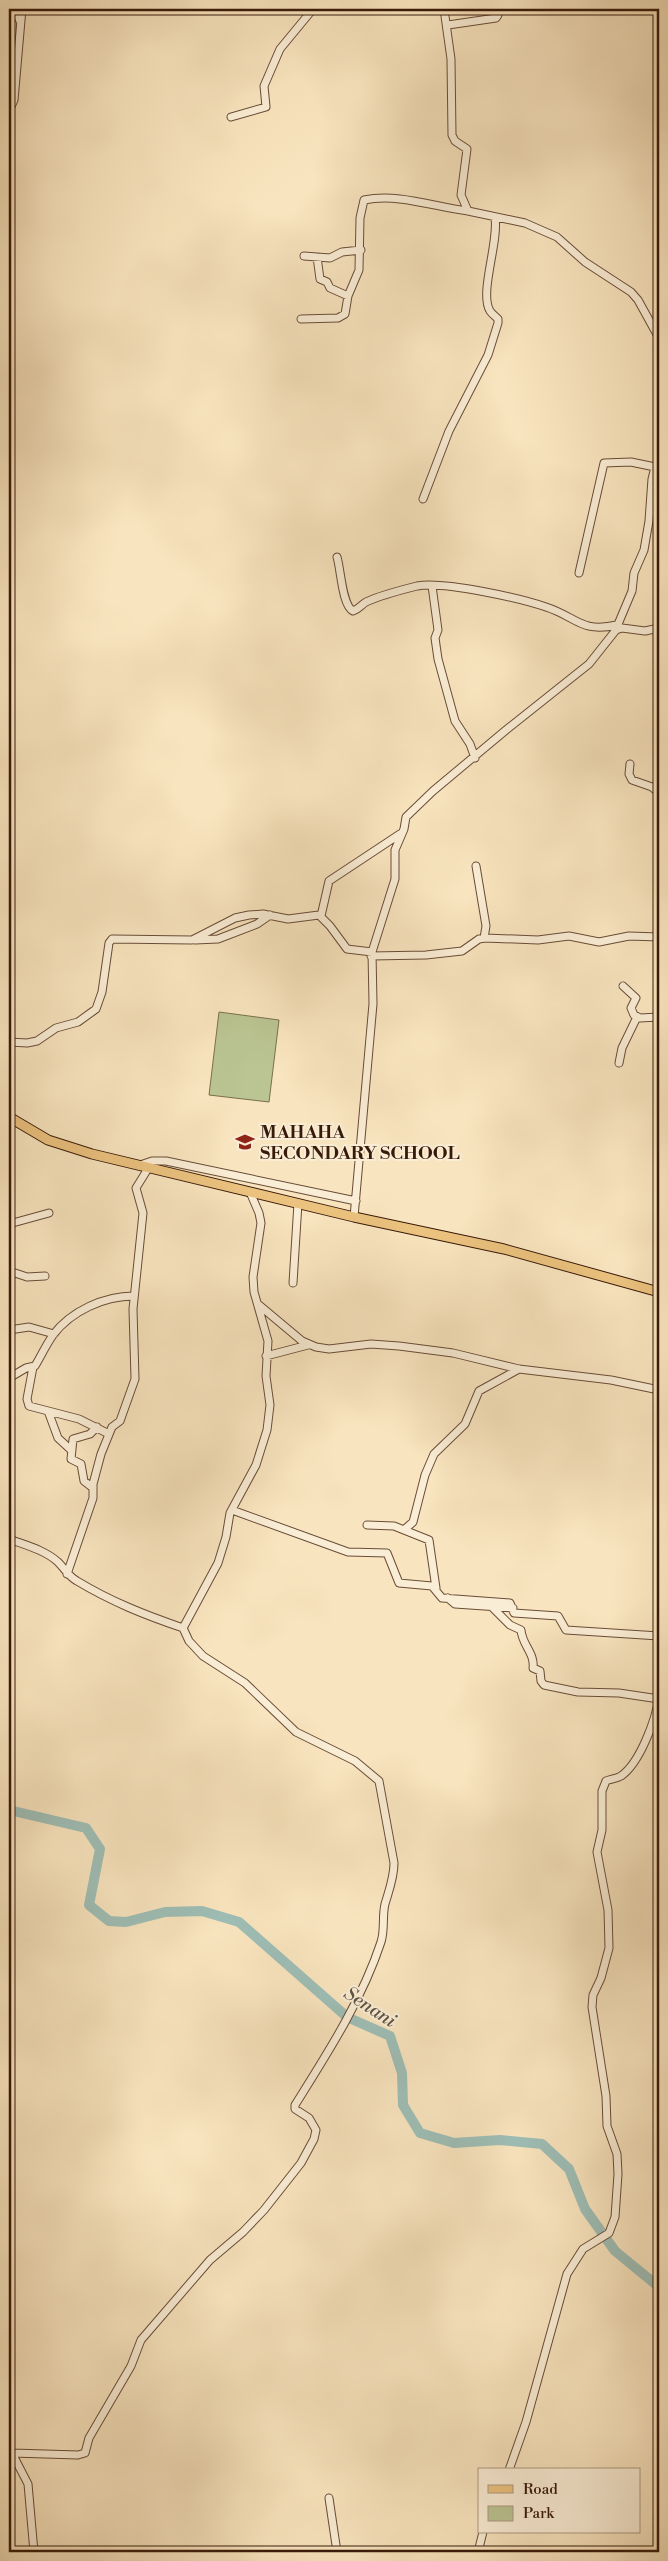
<svg xmlns="http://www.w3.org/2000/svg" width="668" height="2561" font-family="'Libre Bodoni',serif">
<style>
.green{fill:#bac593;stroke:#79704e}
.lines{fill:none;stroke-linecap:round;stroke-linejoin:round}
.river{stroke:#9ebeb6;stroke-width:10}
.minor-casing{stroke:#684c37;stroke-width:9}
.major-casing{stroke:#381a0a;stroke-width:11}
.minor{stroke:#faedd5;stroke-width:7}
.major{stroke:#ecc27f;stroke-width:9}
.labels{text-anchor:middle;dominant-baseline:central;stroke-width:4;stroke-linejoin:round;paint-order:stroke}
.poi-label{font-size:18px;font-weight:bold;fill:#381a0a;stroke:#faedd5;text-anchor:start}
.water-label{font-size:19px;font-style:italic;fill:#5c5346;stroke:#faedd5}
</style>
<rect width="100%" height="100%" fill="#f8e4be"/>
<filter id="stains"><feTurbulence type="fractalNoise" baseFrequency=".004" numOctaves="4"/><feColorMatrix values="0 0 0 0 .2 0 0 0 0 .09 0 0 0 0 .02 0 0 0 .5 -.17"/></filter>
<radialGradient id="worn" r=".72"><stop offset=".6" stop-color="#630" stop-opacity="0"/><stop offset="1" stop-color="#630" stop-opacity=".3"/></radialGradient>
<path class="green" d="M219 1012 279 1020 269 1102 209 1095Z"/>
<g class="lines">
<path class="river" d="M9 1810 86 1828 100 1849 89 1905 109 1921 126 1922 165 1912 202 1911 239 1922 347 2017 390 2036 402 2073 403 2105 420 2133 454 2143 500 2140 542 2144 569 2169 585 2209 615 2251 659 2287"/>
<g class="minor-casing">
<path id="minor" d="M14 9 20 21
M444 9 451 59 452 135 455 141 467 149 461 195 468 211 525 223 557 237 585 262 631 292 638 300 659 338
M448 25 496 18 498 15 496 9
M9 111 14 100 22 9
M231 117 266 107 264 86 280 49 313 9
M304 256 330 258 342 252 361 250
M317 257 320 279 327 282 330 288 348 296
M301 319 338 318 345 314 348 296 359 270 360 218 364 200C399 193 434 207 468 211
M423 499 449 431 488 355 498 323V319C495 316 492 314 490 311 479 293 499 242 495 218
M337 557C341 570 342 605 353 611 359 609 361 605 366 602 381 595 401 590 417 586 444 581 519 598 546 607 577 617 580 633 617 625
M579 573 604 463 631 462 655 467
M432 586 438 630 435 638 438 659 455 721 470 744 475 758
M616 629 632 591 634 573 644 550 649 521 652 479 655 467 659 460
M630 764 629 774 632 780 652 787 659 793
M476 866 486 926 484 938
M321 916 329 881 400 834
M195 940 218 939 257 924 270 915
M371 956 426 955 462 951 479 939 485 938 538 940 569 936 599 942 629 936 659 937
M623 986 636 998 631 1008 634 1015 640 1018 659 1017
M9 1042 27 1043 37 1041 56 1028 78 1022 96 1009 102 992 109 943 112 939 192 940 235 918 249 915 263 914 288 919 319 915 330 926 347 949 372 952
M619 1063 622 1048 637 1017
M140 1165 152 1161H166L356 1201
M354 1217 373 1004 372 952 395 879V850L404 829 406 817 433 791 506 730 589 664 616 630 622 628 645 631 659 628
M9 1224 49 1213
M9 1271 27 1277 45 1276
M293 1283 298 1203
M259 1305 302 1341 316 1347 329 1349 371 1344 399 1346 453 1353 519 1369 611 1380 659 1390
M9 1330 29 1327 54 1334
M266 1356 308 1345
M33 1367 27 1399 29 1406 79 1419 109 1434
M9 1378 26 1368 35 1366C41 1356 46 1345 53 1335 71 1311 104 1296 134 1296
M48 1411 58 1438 71 1450
M658 1472 659 1464
M93 1488 84 1481 81 1464 71 1459 73 1439 90 1434 97 1427
M232 1510 348 1552 387 1553 399 1583 432 1586 442 1598 510 1603 514 1613 558 1616 566 1630 659 1636
M367 1525 394 1526 429 1540 436 1588
M405 1529 413 1522 425 1475 434 1454 465 1424 479 1391 519 1369
M9 1539C25 1545 45 1550 58 1562 65 1569 68 1576 77 1581 112 1602 145 1615 183 1628L189 1641 203 1656 245 1683 296 1732 355 1761 379 1781 394 1863C394 1878 389 1890 385 1904 382 1916 385 1930 381 1942 362 2000 327 2054 295 2105V2109L309 2118 316 2130 314 2139 301 2163 264 2210 243 2232 210 2260 141 2340 131 2366 89 2438 85 2453 78 2455 12 2453 9 2450
M67 1574 93 1498V1484L101 1454 112 1427 120 1421 135 1379 133 1309 143 1213 136 1188 149 1167
M448 1598 455 1604 513 1608
M492 1607 510 1625 521 1630C522 1645 535 1653 533 1668L540 1671 541 1681 544 1685 578 1692 619 1693 659 1699
M183 1628 218 1563 226 1537 230 1513 256 1465 267 1430 270 1405 266 1376 268 1341 254 1292 253 1277 261 1223 259 1213 250 1192
M12 2453 28 2484 34 2552
M509 2470 526 2422 567 2274 583 2249 609 2233 615 2217 618 2174 617 2154 607 2126 606 2096 592 2007 593 1995 601 1978 609 1948 608 1910 597 1852 602 1830V1791L606 1781C610 1779 616 1779 621 1776 640 1763 656 1719 659 1697
M329 2498 337 2552
M478 2552 483 2532"/>
</g>
<g class="major-casing">
<path id="major" d="M9 1117 48 1140 92 1154 354 1217 504 1249 659 1292"/>
</g>
<use href="#minor" class="minor"/>
<use href="#major" class="major"/>
</g>
<defs>
<g id="school-bare" transform="scale(1.5)"><path d="M0-5L7-2L0 1L-7-2ZM-4 1L0 2.5L4 1V4Q0 6-4 4Z" fill="#8f2418" stroke="#faedd5" stroke-width="2.5" paint-order="stroke"/></g>
</defs>
<g fill-rule="evenodd">
<use href="#school-bare" x="245" y="1142"/>
</g>
<g class="labels">
<g class="poi-label">
<text x="260" y="1132">MAHAHA<tspan x="260" dy="21">SECONDARY SCHOOL</tspan></text>
</g>
<g class="water-label">
<text transform="translate(370 2007) rotate(33)">Senani</text>
</g>
</g>
<rect width="668" height="2561" fill="none" stroke="#f8e4be" stroke-width="30"/>
<rect x="10" y="10" width="648" height="2541" fill="none" stroke="#381a0a" stroke-width="2.5"/>
<rect x="15" y="15" width="638" height="2531" fill="none" stroke="#381a0a"/>
<rect x="478" y="2468" width="162" height="65" fill="#faedd5" stroke="#ac9984"/>
<rect x="488" y="2485" width="25" height="8" fill="#ecc27f" stroke="#ac9984"/>
<text x="523" y="2494" font-size="15" fill="#381a0a">Road</text>
<rect x="488" y="2506" width="25" height="15" fill="#bac593" stroke="#ac9984"/>
<text x="523" y="2518" font-size="15" fill="#381a0a">Park</text>
<rect width="100%" height="100%" filter="url(#stains)"/>
<rect width="100%" height="100%" fill="url(#worn)"/>
</svg>
